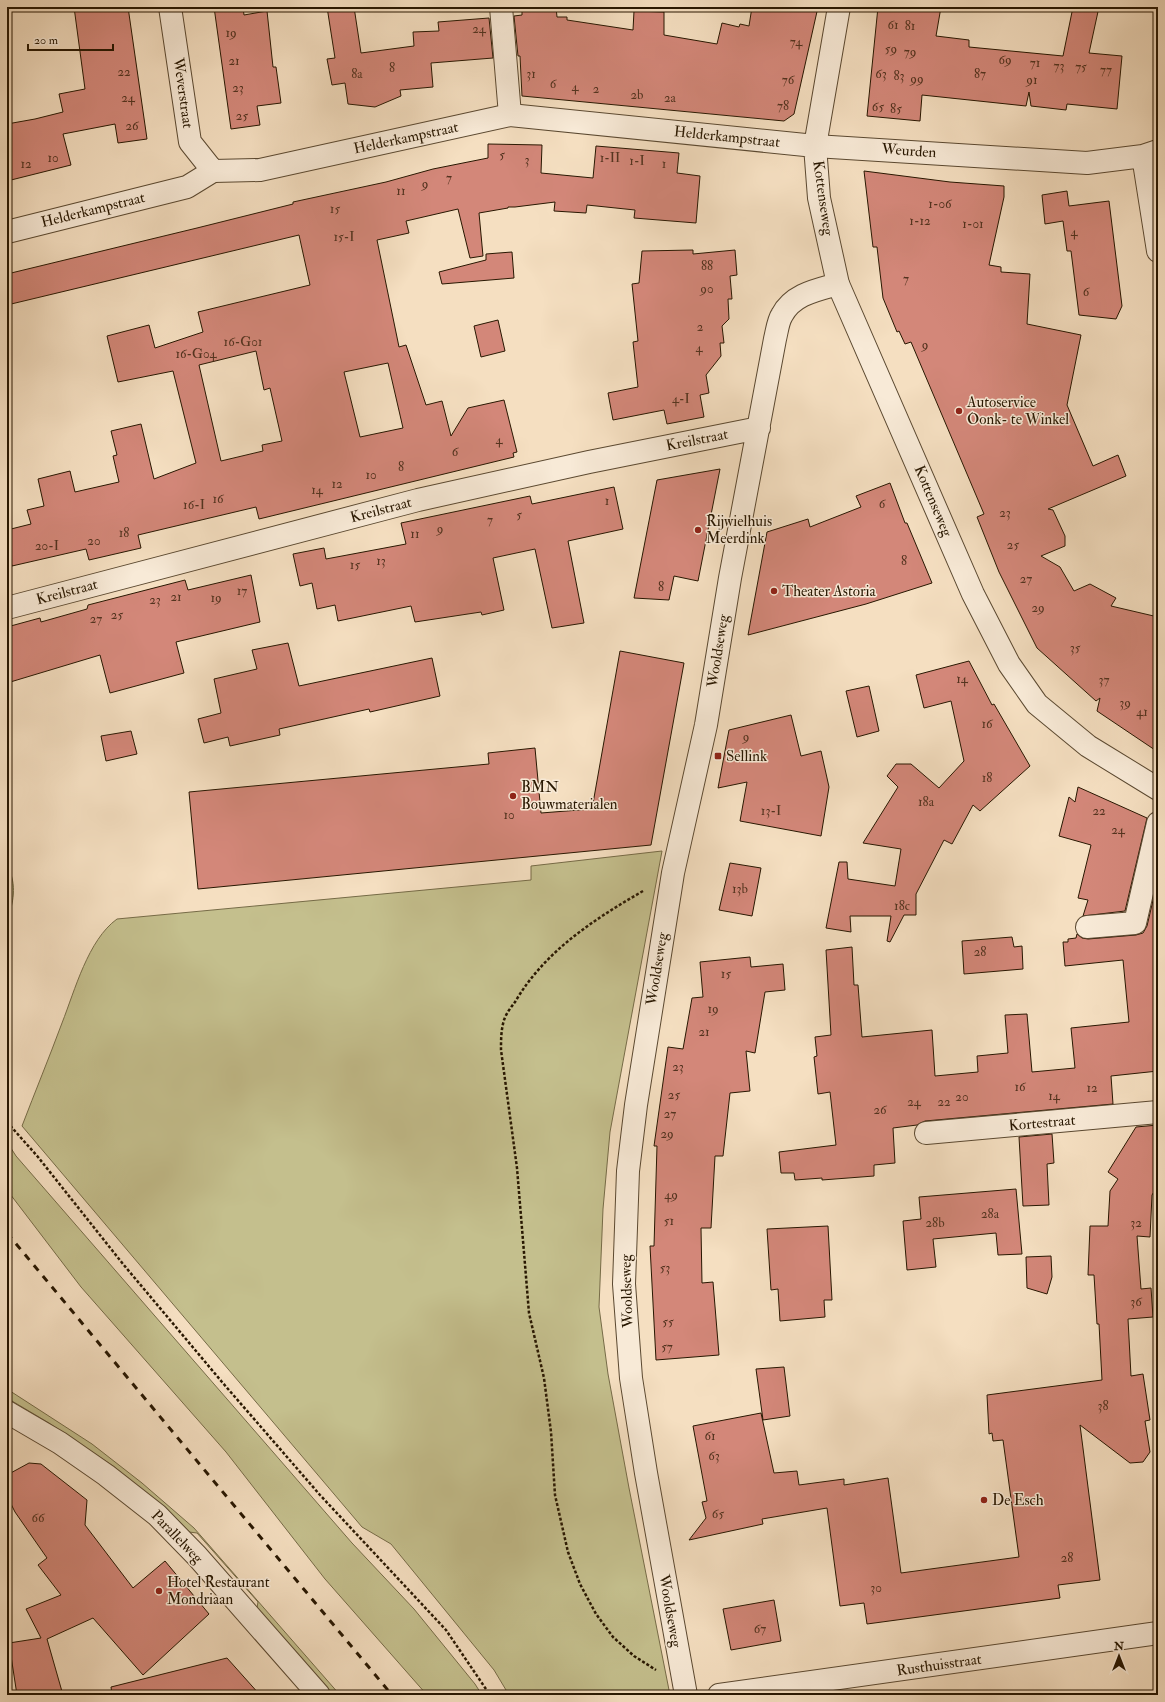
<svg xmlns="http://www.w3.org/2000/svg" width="1165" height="1702" font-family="'IM FELL Double Pica',serif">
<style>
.green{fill:#c4bf8d;stroke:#766b47}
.building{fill:#d38779;stroke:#281701;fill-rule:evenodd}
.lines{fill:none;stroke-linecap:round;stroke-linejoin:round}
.minor-casing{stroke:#5b4931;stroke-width:24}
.tertiary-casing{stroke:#5b4931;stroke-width:24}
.path{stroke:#281701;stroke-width:2.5;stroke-dasharray:3 2;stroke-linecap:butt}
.minor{stroke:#f8ead7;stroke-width:22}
.tertiary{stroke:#f8ead7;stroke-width:22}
.rail{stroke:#281701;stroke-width:3;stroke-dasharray:7 7;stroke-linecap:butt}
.poi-dot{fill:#8f2418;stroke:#f8ead7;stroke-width:1.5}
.labels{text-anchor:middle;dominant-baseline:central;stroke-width:3;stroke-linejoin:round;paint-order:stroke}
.number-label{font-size:13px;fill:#53331f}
.street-label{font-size:15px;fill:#281701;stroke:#f8ead7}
.poi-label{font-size:15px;fill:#281701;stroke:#f8ead7;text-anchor:start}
</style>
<rect width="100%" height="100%" fill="#f5dfc1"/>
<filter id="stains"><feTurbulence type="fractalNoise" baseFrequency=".005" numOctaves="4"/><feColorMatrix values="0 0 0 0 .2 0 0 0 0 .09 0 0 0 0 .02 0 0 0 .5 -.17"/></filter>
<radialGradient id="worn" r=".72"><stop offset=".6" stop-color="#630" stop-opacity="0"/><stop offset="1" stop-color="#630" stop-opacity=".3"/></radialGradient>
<path class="green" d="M662 851 610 1132 603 1209 599 1307 608 1374 629 1488 670 1695H509L494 1670 391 1544 362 1527 22 1126C35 1092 49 1058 62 1023 75 990 88 940 117 919L531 880V866Z
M7 864C18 888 13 900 7 924Z
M7 1142 16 1156 352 1543 414 1609 475 1684 482 1695H427L325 1579 226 1452 81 1287 7 1190Z
M7 1389 92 1444 142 1483 194 1528 340 1695H333L257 1608 258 1602 197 1533 189 1532 176 1518 113 1466 49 1423 7 1398Z"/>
<path class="building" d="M74 7H128L147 139 118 143 115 124 63 134 71 165 7 181V124L35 119 63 112 59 94 85 89Z
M214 7H243L244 15 267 11 273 67H276L281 103 257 106 260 125 231 129Z
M327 7H354L361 53 414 46 413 32 439 31 438 22 489 18 493 58 431 63 433 87 400 90 401 96 375 107 348 104 345 83 332 85 327 59 335 58Z
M522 7H556L557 17H567V20L633 30 634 11 664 12V35L717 44 722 23 739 27 740 24 749 26 752 7H818L794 114 784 121 522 96 520 56H518L514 16 522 15Z
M878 7H941L936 36 969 40V47L1063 56 1073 7H1099L1089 53 1122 56 1117 109 1067 104 1066 110 1031 106 1029 92 1026 106 922 95 920 121 867 116Z
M488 144 542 145 541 173 593 178 596 146 679 153 677 173 700 176 696 223 634 218 635 210 587 205 586 213 554 211 555 202 515 207H508V208L479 213 483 256 470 258 458 209 406 221 409 233 377 240 399 347 406 345 426 405 442 401 451 436 468 408 504 400 517 452 513 453 514 457 259 519 256 507 138 535 141 548 89 560 86 549 12 566 7 546V530L31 524 27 510 44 506 38 479 70 471 75 492 119 482 113 456 117 455 111 431 141 424 154 479 196 463 173 371 118 382 107 336 149 325 155 348 203 332 198 312 310 285 299 235 7 305V274L197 228 293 204V202L386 182 433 169 488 158ZM256 351 264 390 270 388 282 441 262 445 263 451 221 461 199 365ZM388 363 403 428 360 437 344 372Z
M864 171 950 182 1004 186V197L989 265 1001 267V272L1030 274 1027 324 1081 335 1067 405 1093 466 1118 455 1126 476 1048 509 1053 510 1065 536V546L1041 556 1060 567 1074 591 1090 584 1116 598 1111 606 1158 617V752L1097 711 1100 698 1096 701 1037 648 999 572 977 517 984 514 911 342 905 344 899 331 897 332 883 298 877 247H873Z
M1067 191 1069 206 1109 201 1122 306 1116 319 1079 315 1071 251H1067L1063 221 1045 224 1042 195Z
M693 250V254L735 250 737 275 730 276 732 299H728L729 319 722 326 724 343H720L721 356 706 375 709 393 700 395 704 417 667 424 664 410 613 420 608 393 638 387 633 342 638 341 632 284 639 283 642 251Z
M512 252 514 278 442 284 439 272 486 260V254Z
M498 320 505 351 481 357 474 326Z
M720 469 698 581 674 576 669 600 634 598 657 480Z
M890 483 905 523H907L932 583 866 604 748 635 767 532 808 519 810 527 861 507 856 496Z
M614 487 623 529 568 541 584 623 552 628 535 549 493 558 504 610 482 615 481 612 415 622 411 606 338 621 335 605 317 609 312 583 300 586 293 554 324 548 326 559 406 544 401 523 530 496 532 504Z
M251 575 260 622 176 642 184 673 110 693 100 655 7 683V627L40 618 41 622 87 609 88 605 185 580 188 590Z
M288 643 299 686 432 658 440 696 370 712 369 709 279 729 280 735 230 746 228 737 204 743 198 719 221 713 214 679 257 669 252 650Z
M620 651 684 663 651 845 198 889 189 792 489 764 488 753 535 748 541 813 592 809Z
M969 661 992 705 994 704 1030 766 980 811 973 805 952 844 944 840 916 894V915H904L890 942 887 941 891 916H850L851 932 826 928 839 862H847L848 879 895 886 901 849 863 843 898 787 887 776 896 764H911L939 788 964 761 951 701 924 708 916 675Z
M869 686 879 731 857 737 846 691Z
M791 715 801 756 821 751 829 787 821 836 740 821 747 782 718 788 729 730Z
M131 731 137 754 106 761 101 736Z
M1078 787 1147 818 1125 911 1083 916 1088 900 1078 898 1091 845 1059 836 1069 797 1075 802Z
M730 863 761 868 752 916 719 910Z
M1158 879V1071L1111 1076 1113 1104 925 1121 917 1125 893 1128 895 1163 874 1165V1176L822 1180V1178L795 1180 794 1173H781L779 1152 836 1145 830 1092 818 1094 814 1057 817 1056 815 1037 831 1035 826 950 852 947 854 985H858L862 1037 932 1030 935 1076 978 1072 977 1056 1008 1053 1005 1015 1027 1014 1032 1072 1075 1068 1071 1028 1129 1022 1123 960 1065 966 1063 942H1068V939L1076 938 1077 934 1082 938 1088 939 1136 935 1143 933 1147 926Z
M1012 937 1014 947 1022 946 1023 969 964 974 962 941Z
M750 957 751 967 783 964 785 990 765 992 755 1053 746 1051 750 1091 730 1093 723 1156H715L711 1228H701L702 1283 713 1282 719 1355 656 1360 650 1246H654L655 1212 657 1146H654L668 1047 683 1049 692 998 703 997 700 962Z
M1158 1125V1185L1152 1195 1150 1237 1137 1236 1141 1289 1151 1288 1153 1317 1128 1319 1131 1376 1143 1374 1150 1420 1145 1421 1150 1452 1143 1462 1130 1463 1080 1425 1100 1580 1058 1585 1060 1598 867 1624 864 1603 840 1606 827 1508 762 1519 763 1524 689 1540 706 1518 702 1502 707 1501 693 1426 761 1413 774 1473 797 1471 799 1485 844 1479V1485L888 1478 901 1573 1019 1557 1003 1440 993 1441 992 1433 989 1434 987 1395 1102 1380 1099 1324H1097L1094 1275H1088L1090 1226H1108L1110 1191 1118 1179 1108 1172 1136 1127Z
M1052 1134 1054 1163 1047 1164 1049 1205 1023 1206 1019 1137Z
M1016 1189 1022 1254 998 1255 996 1233 933 1239 936 1267 907 1270 903 1221 921 1219 919 1197Z
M828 1226 832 1300H824L825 1317 780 1321 778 1289 771 1290 767 1229Z
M1051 1256 1052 1277 1047 1294 1027 1288 1026 1257Z
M784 1367 790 1416 763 1420 756 1369Z
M29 1463 41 1464 87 1500 85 1525 133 1588 165 1561 209 1614 143 1675 93 1618 47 1639 63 1695H17L9 1643 41 1638 26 1609 61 1595 38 1565 47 1558 15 1512 7 1496V1475Z
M774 1600 781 1641 731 1650 723 1609Z
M227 1658 260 1695H112L111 1687Z"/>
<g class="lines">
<g class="minor-casing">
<path id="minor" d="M501 7 510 115
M815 146 1087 163 1143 156 1158 151
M1143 156 1158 251
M7 232 187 187 213 171
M7 608 418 500 589 462 759 428
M1087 927 1135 923 1158 823
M926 1133 1158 1112
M7 1412 60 1443 106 1475 157 1515 197 1556 319 1695
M686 1695 646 1473 631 1378 624 1284 628 1171 636 1105 673 873 706 725 730 578 775 339C777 331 778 321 782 315 793 294 817 290 838 284
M719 1695 1158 1633"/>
</g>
<g class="tertiary-casing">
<path id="tertiary" d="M170 7 190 142 213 171 260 170 510 115 815 146
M839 7 815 146 819 198 838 284 973 594 1009 664 1037 704 1088 746 1158 789"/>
</g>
<path class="path" d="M643 891C593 920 545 951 515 1002 511 1007 506 1014 504 1020 501 1030 501 1040 501 1050L517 1168 529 1313 544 1378 551 1432 555 1495 568 1552 580 1584 596 1614 613 1637 634 1656 656 1670
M7 1122 38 1157 123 1264 222 1382 320 1495 446 1630 490 1695"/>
<use href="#minor" class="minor"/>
<use href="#tertiary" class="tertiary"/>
<path class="rail" d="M7 1233 392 1695"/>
</g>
<g class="poi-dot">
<circle cx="959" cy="411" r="4"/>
<circle cx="698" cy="530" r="4"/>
<circle cx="774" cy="591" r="4"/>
<rect x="714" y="752" width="8" height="8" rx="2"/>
<circle cx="513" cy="796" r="4"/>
<circle cx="984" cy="1500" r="4"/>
<circle cx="159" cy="1591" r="4"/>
</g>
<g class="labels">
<g class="number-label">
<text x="893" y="25">61</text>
<text x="910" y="26">81</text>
<text x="479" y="29">24</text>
<text x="231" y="33">19</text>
<text x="796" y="42">74</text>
<text x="891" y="49">59</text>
<text x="910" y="52">79</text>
<text x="1005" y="60">69</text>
<text x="234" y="61">21</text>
<text x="1035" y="63">71</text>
<text x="1059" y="66">73</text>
<text x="1081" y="67">75</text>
<text x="392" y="68">8</text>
<text x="1106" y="70">77</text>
<text x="124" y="72">22</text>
<text x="357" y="74">8a</text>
<text x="531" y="74">31</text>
<text x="881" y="74">63</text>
<text x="980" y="74">87</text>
<text x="899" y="76">83</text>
<text x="917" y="79">99</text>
<text x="788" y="80">76</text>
<text x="1032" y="80">91</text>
<text x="553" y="84">6</text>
<text x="575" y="87">4</text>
<text x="238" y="88">23</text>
<text x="596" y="89">2</text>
<text x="637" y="95">2b</text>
<text x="128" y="98">24</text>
<text x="670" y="98">2a</text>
<text x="783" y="106">78</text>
<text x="878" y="107">65</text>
<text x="896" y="109">85</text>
<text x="242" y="116">25</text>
<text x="132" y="126">26</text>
<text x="502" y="155">5</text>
<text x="53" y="158">10</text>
<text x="610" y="158">1-II</text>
<text x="527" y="160">3</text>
<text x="637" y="161">1-I</text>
<text x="26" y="164">12</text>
<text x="664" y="164">1</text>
<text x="449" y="178">7</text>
<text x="425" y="184">9</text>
<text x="401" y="191">11</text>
<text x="940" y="204">1-06</text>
<text x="335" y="209">15</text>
<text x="920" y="221">1-12</text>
<text x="973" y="224">1-01</text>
<text x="1074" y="232">4</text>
<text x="344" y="237">15-I</text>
<text x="707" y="266">88</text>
<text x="906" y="279">7</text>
<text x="707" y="289">90</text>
<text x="1086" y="292">6</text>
<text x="700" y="327">2</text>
<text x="243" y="342">16-G01</text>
<text x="925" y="345">9</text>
<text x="699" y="348">4</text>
<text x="196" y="354">16-G04</text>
<text x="681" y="399">4-I</text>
<text x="499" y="440">4</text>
<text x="455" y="452">6</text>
<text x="401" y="467">8</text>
<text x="371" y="475">10</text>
<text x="337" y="484">12</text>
<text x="317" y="490">14</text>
<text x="218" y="499">16</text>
<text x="607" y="501">1</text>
<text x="882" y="504">6</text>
<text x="194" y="505">16-I</text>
<text x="1005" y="513">23</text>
<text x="519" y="515">5</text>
<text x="490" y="520">7</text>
<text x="440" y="529">9</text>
<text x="124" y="533">18</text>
<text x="415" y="534">11</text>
<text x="94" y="541">20</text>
<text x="1013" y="545">25</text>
<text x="47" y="546">20-I</text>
<text x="381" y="561">13</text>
<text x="904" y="561">8</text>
<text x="355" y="565">15</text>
<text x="1026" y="579">27</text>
<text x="661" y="587">8</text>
<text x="242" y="591">17</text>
<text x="176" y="597">21</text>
<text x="216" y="598">19</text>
<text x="155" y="600">23</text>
<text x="1038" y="608">29</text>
<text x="117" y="615">25</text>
<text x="96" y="619">27</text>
<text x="1075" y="648">35</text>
<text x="962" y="679">14</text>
<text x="1104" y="680">37</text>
<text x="1125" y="703">39</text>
<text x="1142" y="712">41</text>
<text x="987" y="724">16</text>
<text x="746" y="737">9</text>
<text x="987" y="778">18</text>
<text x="926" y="802">18a</text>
<text x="771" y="811">13-I</text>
<text x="1099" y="811">22</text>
<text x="509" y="815">10</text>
<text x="1118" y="830">24</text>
<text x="740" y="889">13b</text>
<text x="902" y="906">18c</text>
<text x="980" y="952">28</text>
<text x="726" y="974">15</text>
<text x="713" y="1009">19</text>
<text x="704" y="1032">21</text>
<text x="678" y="1067">23</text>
<text x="1020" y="1087">16</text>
<text x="1092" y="1088">12</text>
<text x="674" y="1095">25</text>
<text x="1054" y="1096">14</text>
<text x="962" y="1097">20</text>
<text x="914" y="1102">24</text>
<text x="944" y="1102">22</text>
<text x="880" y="1110">26</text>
<text x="670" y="1114">27</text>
<text x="667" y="1134">29</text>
<text x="671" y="1195">49</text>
<text x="990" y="1214">28a</text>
<text x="669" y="1221">51</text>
<text x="935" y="1223">28b</text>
<text x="1136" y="1223">32</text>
<text x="665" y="1268">53</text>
<text x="1136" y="1302">36</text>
<text x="668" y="1322">55</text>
<text x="667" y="1347">57</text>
<text x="1103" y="1406">38</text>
<text x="710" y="1436">61</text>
<text x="714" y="1456">63</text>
<text x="718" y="1514">65</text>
<text x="38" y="1518">66</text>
<text x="1067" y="1558">28</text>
<text x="876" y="1588">30</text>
<text x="760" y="1629">67</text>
</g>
<g class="street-label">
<text transform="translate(183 93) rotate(82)">Weverstraat</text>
<text transform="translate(727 137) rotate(6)">Helderkampstraat</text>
<text transform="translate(406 138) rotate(-12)">Helderkampstraat</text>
<text transform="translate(909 151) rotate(4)">Weurden</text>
<text transform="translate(823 198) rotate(82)">Kottenseweg</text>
<text transform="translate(93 210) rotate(-14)">Helderkampstraat</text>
<text transform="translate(697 440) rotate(-11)">Kreilstraat</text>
<text transform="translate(933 501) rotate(67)">Kottenseweg</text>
<text transform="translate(381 510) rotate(-15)">Kreilstraat</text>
<text transform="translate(67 592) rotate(-15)">Kreilstraat</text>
<text transform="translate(718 651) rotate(-81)">Wooldseweg</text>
<text transform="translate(657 969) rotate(-81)">Wooldseweg</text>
<text transform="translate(1042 1123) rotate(-5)">Kortestraat</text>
<text transform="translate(627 1291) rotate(-92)">Wooldseweg</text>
<text transform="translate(177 1537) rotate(46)">Parallelweg</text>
<text transform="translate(670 1611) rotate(80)">Wooldseweg</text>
<text transform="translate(939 1665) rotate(-8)">Rusthuisstraat</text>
</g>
<g class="poi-label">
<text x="967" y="402">Autoservice<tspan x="967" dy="17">Oonk- te Winkel</tspan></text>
<text x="706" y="521">Rijwielhuis<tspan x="706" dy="17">Meerdink</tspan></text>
<text x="782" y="591">Theater Astoria</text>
<text x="726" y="756">Sellink</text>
<text x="521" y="787">BMN<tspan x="521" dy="17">Bouwmaterialen</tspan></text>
<text x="992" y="1500">De Esch</text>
<text x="167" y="1582">Hotel Restaurant<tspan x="167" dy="17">Mondriaan</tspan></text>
</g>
</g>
<rect width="1165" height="1702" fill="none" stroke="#f5dfc1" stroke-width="24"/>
<rect x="8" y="8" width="1149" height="1686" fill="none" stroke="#281701" stroke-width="2"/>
<rect x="12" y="12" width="1141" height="1678" fill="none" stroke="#281701"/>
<g transform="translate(1119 1656)" stroke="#f8ead7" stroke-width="3" paint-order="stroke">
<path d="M0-3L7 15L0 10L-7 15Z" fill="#281701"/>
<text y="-6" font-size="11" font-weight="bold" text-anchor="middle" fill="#281701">N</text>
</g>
<path d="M28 44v6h85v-6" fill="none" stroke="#281701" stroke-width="2"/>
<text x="34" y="44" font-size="12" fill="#281701" stroke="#f8ead7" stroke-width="3" paint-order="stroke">20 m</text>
<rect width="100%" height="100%" filter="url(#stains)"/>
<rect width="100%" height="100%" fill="url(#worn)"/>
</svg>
